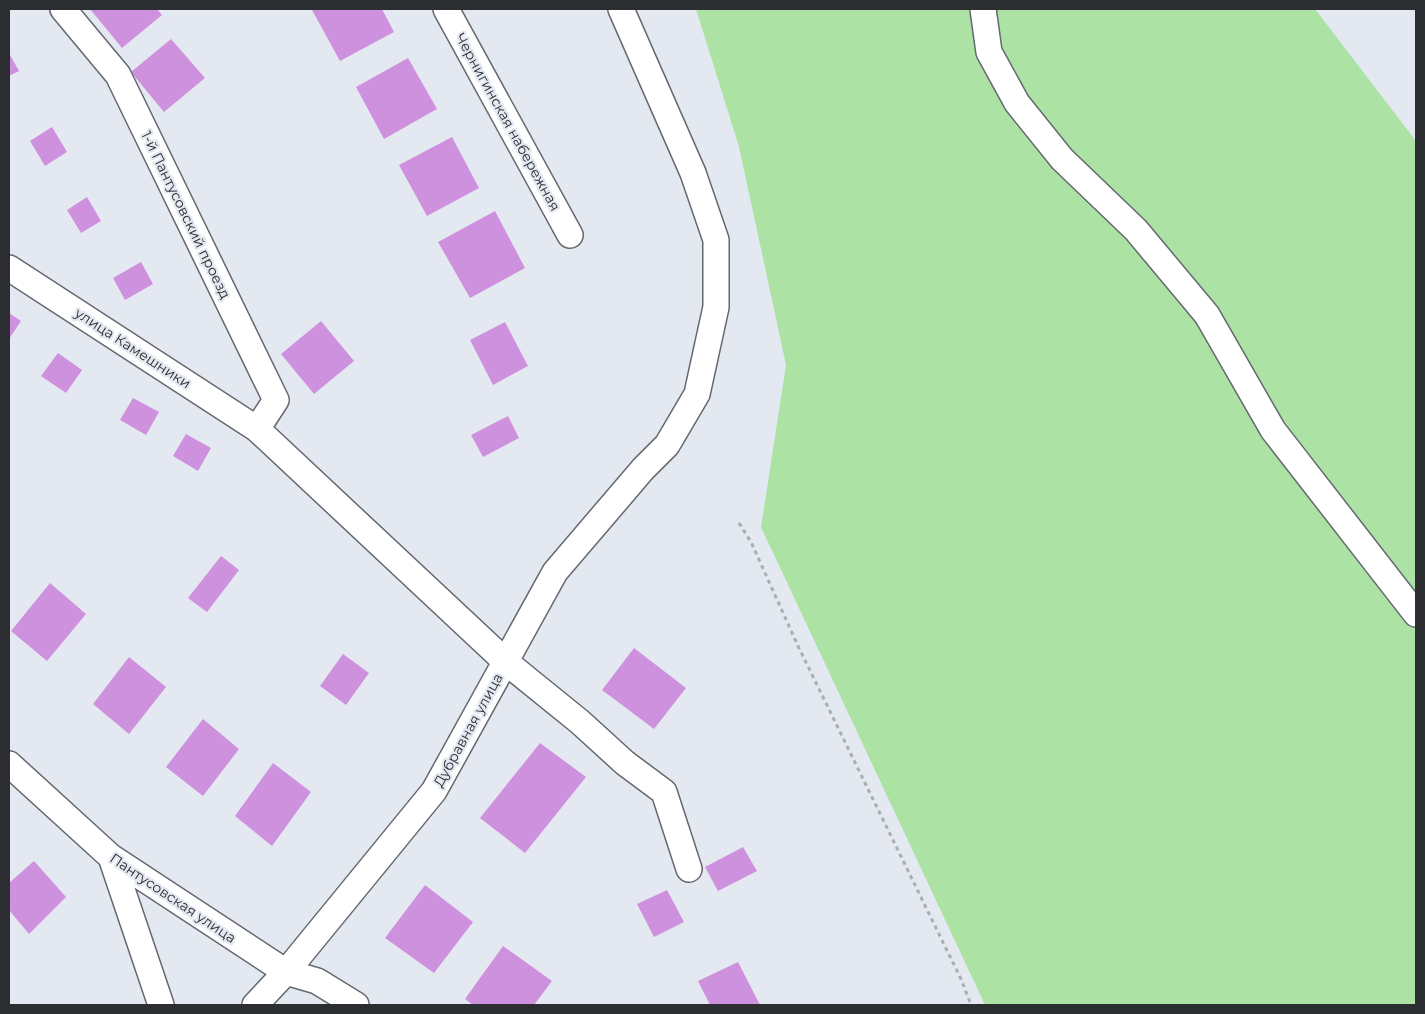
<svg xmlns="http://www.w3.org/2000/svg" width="1425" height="1014" font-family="Montserrat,sans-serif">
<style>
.green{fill:#ace3a5}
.building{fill:#ce91de}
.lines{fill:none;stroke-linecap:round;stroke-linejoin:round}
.street-casing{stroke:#64686f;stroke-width:28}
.path{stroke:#a9adb4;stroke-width:3;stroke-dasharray:4 4;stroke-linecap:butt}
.street{stroke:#fff;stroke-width:25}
.labels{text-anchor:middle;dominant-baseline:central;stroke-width:4.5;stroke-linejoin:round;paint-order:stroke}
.street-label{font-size:14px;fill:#2b2d30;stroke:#e4e9f1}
</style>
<rect width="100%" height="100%" fill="#e4e9f1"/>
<path class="green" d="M696 9H1315L1416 141V1005H985L761 527 786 365 739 147Z"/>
<path class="building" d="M90 9H157L162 15 122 48Z
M314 9H382L394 32 340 61 312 10Z
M171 39 205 78 164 112 131 72Z
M9 53 19 71 9 76Z
M408 58 437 109 384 139 356 87Z
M52 127 67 152 45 166 30 141Z
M452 137 479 188 427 216 399 165Z
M87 197 101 221 81 233 67 210Z
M495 211 525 268 470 298 438 242Z
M141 262 153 284 125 300 113 278Z
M9 313 21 321 9 339Z
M321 321 354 361 314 394 281 354Z
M505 322 528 366 493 385 470 340Z
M58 353 82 370 66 393 41 376Z
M133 398 159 412 146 435 120 420Z
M508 416 519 438 483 457 471 435Z
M186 434 211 448 198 471 173 456Z
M221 556 239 570 207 612 188 598Z
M50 583 86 614 47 661 11 631Z
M634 648 686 688 654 729 602 690Z
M343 654 369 673 346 705 320 686Z
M129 657 166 687 129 734 93 704Z
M203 719 239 749 203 796 166 767Z
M540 743 586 777 525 853 480 818Z
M273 763 311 792 272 846 235 816Z
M743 847 757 871 718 891 705 867Z
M34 861 66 897 29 934 9 910V883Z
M425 885 473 922 434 973 385 938Z
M667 890 684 922 654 937 637 904Z
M503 946 552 981 534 1005H473L465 999Z
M738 962 760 1005H710L698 981Z"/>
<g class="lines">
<g class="street-casing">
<path id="street" d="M63 9 118 75 276 400 257 429
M446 9 570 235
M983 9 989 52 1017 103 1062 159 1136 230 1207 315 1273 430 1416 614
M9 268 257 429 506 662 580 722 625 763 664 792 689 869
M9 764 111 857 286 972 317 981 356 1005
M111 857 161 1005
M255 1005 286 972 434 791 555 572 643 469 667 445 697 394 716 307V240L693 173 621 9"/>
</g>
<path class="path" d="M739 523 751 542 798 646 961 979 971 1005"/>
<use href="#street" class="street"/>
</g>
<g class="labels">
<g class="street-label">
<text transform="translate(508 122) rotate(61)">Чернигинская набережная</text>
<text transform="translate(186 215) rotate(64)">1-й Пантусовский проезд</text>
<text transform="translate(133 348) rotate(33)">улица Камешники</text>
<text transform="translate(468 730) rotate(-61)">Дубравная улица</text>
<text transform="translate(173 898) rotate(34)">Пантусовская улица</text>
</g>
</g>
<rect width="1425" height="1014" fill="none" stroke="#2b2d30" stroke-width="20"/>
</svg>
